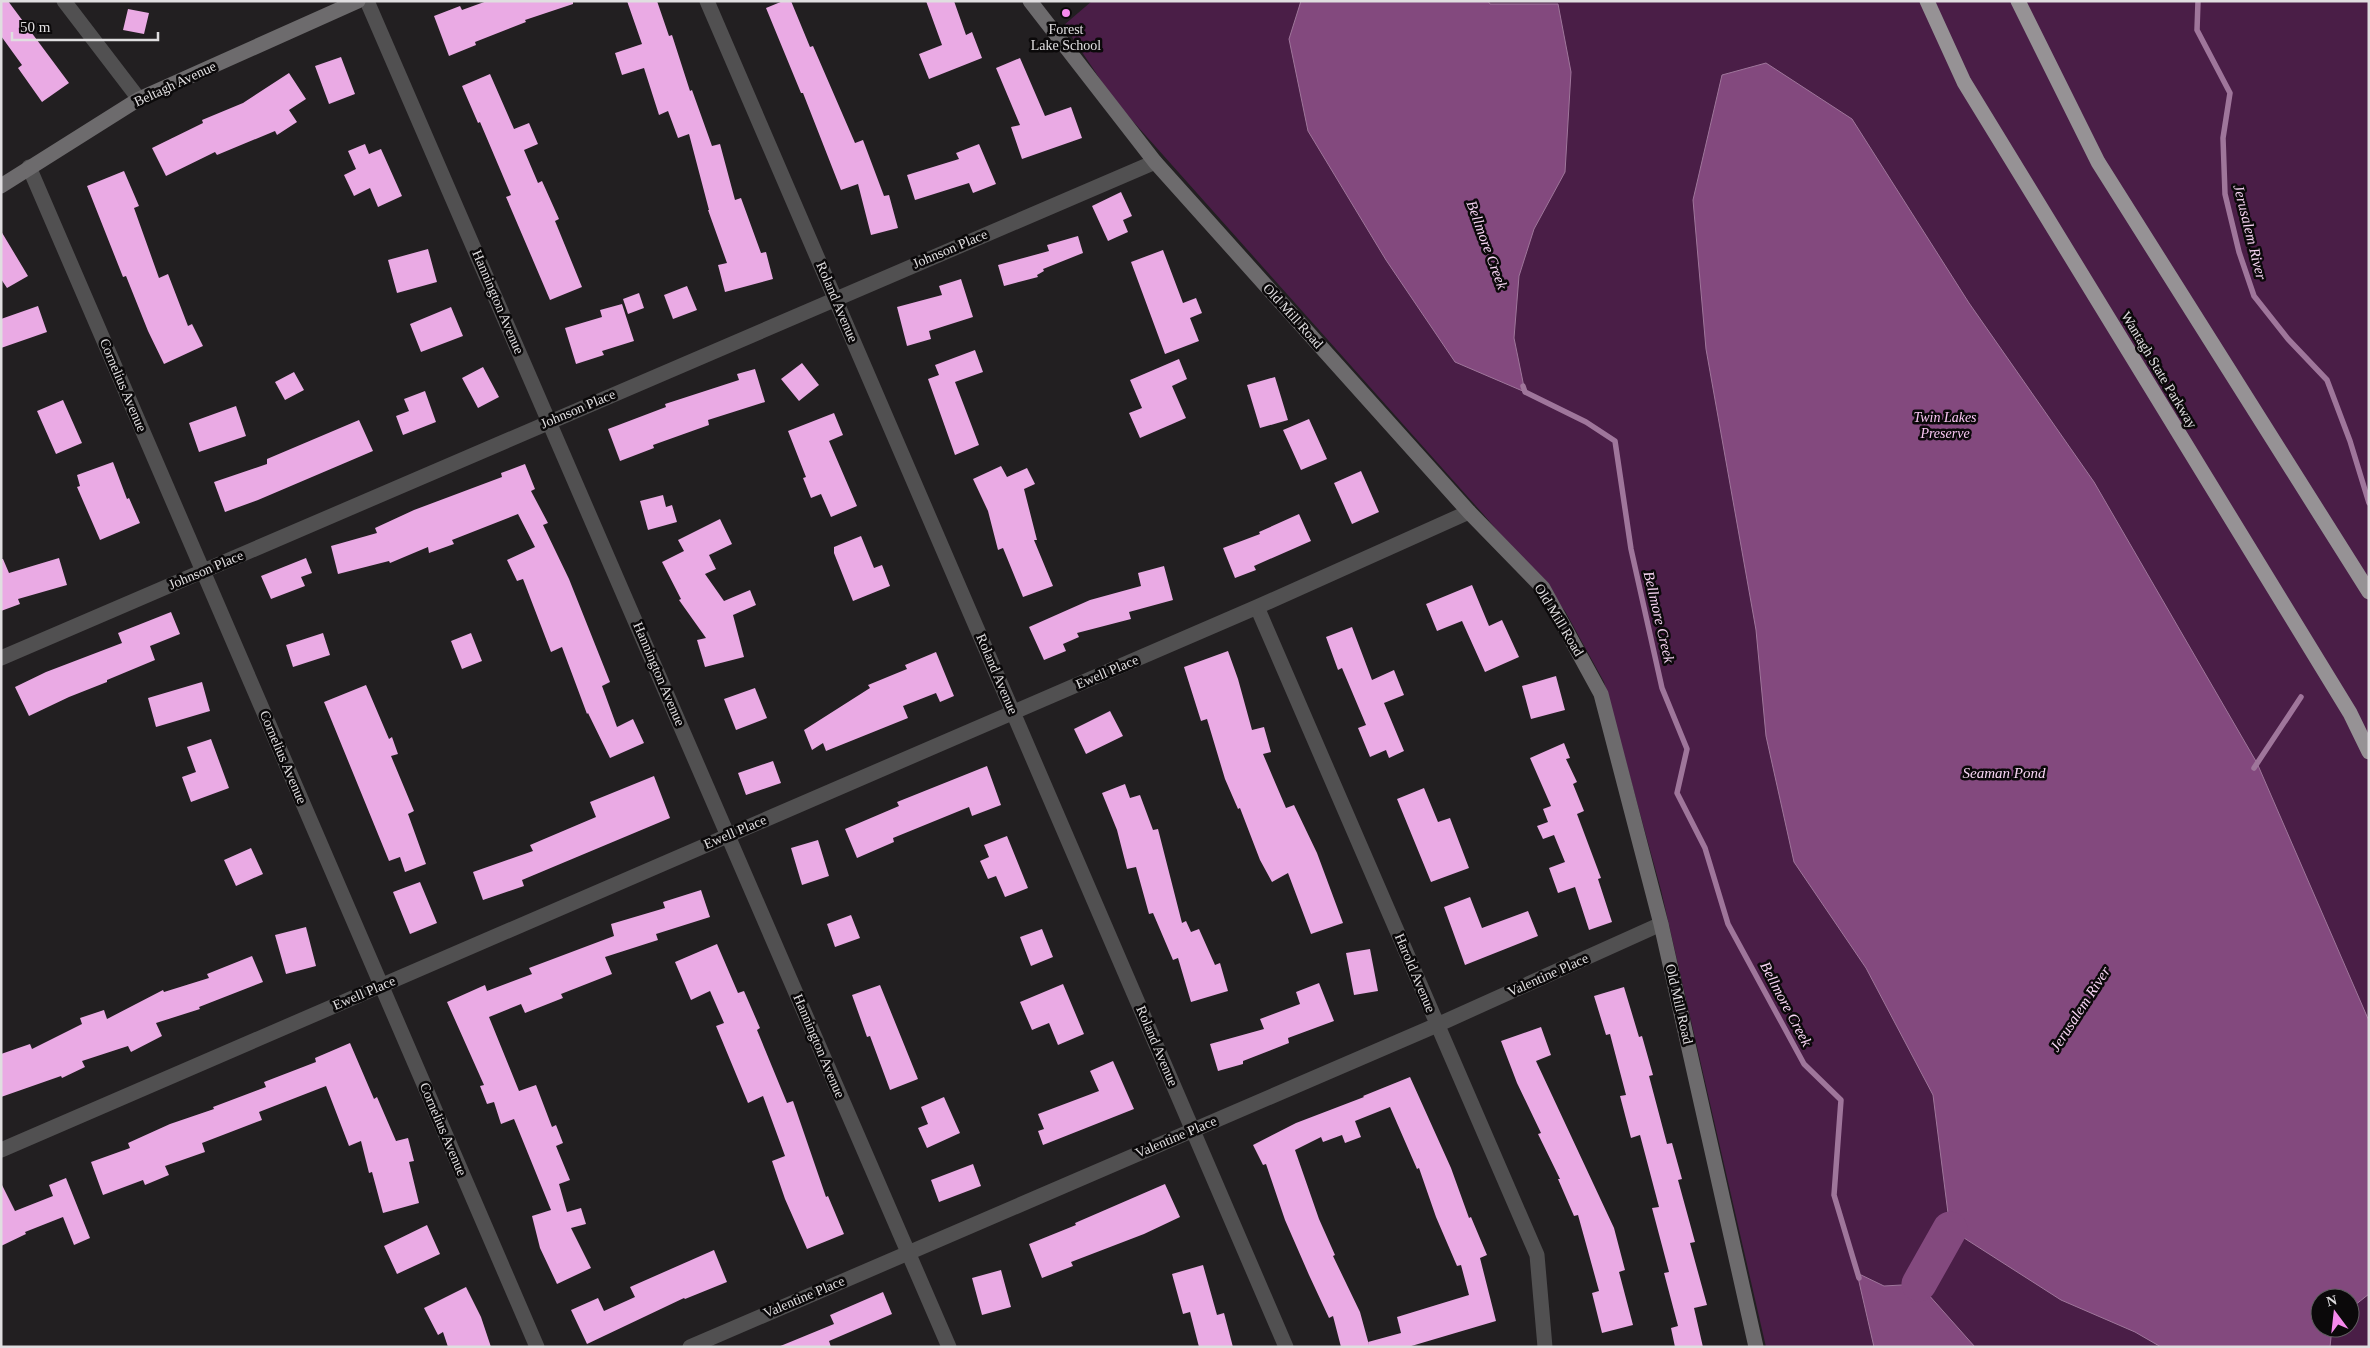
<svg xmlns="http://www.w3.org/2000/svg" width="2370" height="1348" font-family="Georgia,serif">
<style>
.green{fill:#4a1e47;fill-rule:evenodd}
.water{fill:#83497e;stroke:#9f769b}
.lines{fill:none;stroke-linecap:round;stroke-linejoin:round}
.stream{stroke:#9f769b;stroke-width:5.5}
.river{stroke:#83497e;stroke-width:35}
.building{fill:#eaaae4;fill-rule:evenodd}
.street{stroke:#515051;stroke-width:15}
.secondary{stroke:#6d6b6d;stroke-width:15}
.highway{stroke:#969295;stroke-width:15}
.poi-dot{fill:#f689ed;stroke:#0b090a;stroke-width:2}
.labels{text-anchor:middle;dominant-baseline:central;stroke-width:5;stroke-linejoin:round;paint-order:stroke}
.poi-label{font-size:14px;fill:#e0dee0;stroke:#0b090a}
.street-label{font-size:14px;fill:#e0dee0;stroke:#0b090a}
.park-label{font-size:14px;font-style:italic;fill:#fac7f4;stroke:#0b090a}
.water-label{font-size:15px;font-style:italic;fill:#f8d6f4;stroke:#0b090a}
</style>
<rect width="100%" height="100%" fill="#221f21"/>
<path class="green" d="M1092 1H2369V1347H1766L1661 890 1604 682 1565 611 1484 515 1114 100 1064 25ZM2320 1298H2350V1328H2320Z"/>
<path class="water" d="M1301 1H1488L1490 4H1558L1571 72 1565 172 1534 229 1519 276 1514 338 1525 392 1455 362 1386 260 1308 131 1289 39Z
M1766 63 1852 119 1969 303 2094 482 2257 763 2369 1021V1294L2350 1309V1298H2320V1328H2332L2330 1347H2161L2135 1332 2061 1300 1950 1229 1933 1095 1866 968 1794 862 1766 736 1756 630 1706 349 1693 200 1722 75Z
M1857 1273 1884 1286 1919 1284 1975 1347H1874Z"/>
<g class="lines">
<path class="stream" d="M2198 1 2197 30 2230 93 2223 138 2225 194 2239 252 2254 296 2288 339 2327 380 2350 441 2369 503
M1523 386 1525 392 1586 422 1615 441 1631 549 1662 688 1687 749 1677 793 1705 848 1728 924 1804 1064 1841 1100 1834 1195 1859 1278
M2254 768 2301 697
M1917 1291 1953 1224"/>
<path class="river" d="M1919 1284 1950 1229"/>
</g>
<path class="building" d="M1 1H8L69 83 42 102 18 68 22 65 1 36Z
M487 1H573V4L525 20 526 22 475 42 476 45 449 56 434 16 460 6 462 10Z
M627 1H657L669 36 672 35 690 91 692 90 712 146 720 144 735 200 741 198 761 253 766 252 773 279 725 292 718 265 727 263 708 210H709L689 134 678 138 668 111 659 115 644 68 622 75 615 53 642 44Z
M783 1H791L810 47 813 46 855 143 863 140 884 196 889 195 898 228 871 235 858 184 841 190 803 93H801L766 8Z
M926 1H954L966 35 972 32 982 58 929 79 919 54 942 45Z
M128 9 149 13 144 34 123 30Z
M341 57 355 94 329 104 315 66Z
M1020 58 1045 116 1071 107 1082 138 1022 159 1011 127 1020 125 996 68Z
M289 73 306 99 289 110 297 122 277 135 275 131 217 155 215 152 166 176 152 148 203 123 202 120 243 103Z
M490 74 514 129 529 123 538 144 524 150 538 183 542 181 559 219 555 221 582 287 550 300 506 197 511 195 480 122 478 123 462 86Z
M365 144 369 154 381 149 402 196 378 207 370 188 354 196 344 175 356 169 348 151Z
M979 144 996 184 973 193 969 183 915 200 907 175 959 159 956 153Z
M124 171 139 206 134 208 159 278 168 274 188 326 192 324 203 346 164 364 148 331 126 276 123 277 87 186Z
M1121 192 1132 216 1123 220 1128 232 1108 241 1092 206Z
M1 231 28 276 7 288 1 279Z
M1078 236 1083 253 1043 269 1044 271 1037 275 1038 277 1004 286 998 265 1049 251 1047 245Z
M428 249 437 282 397 293 388 260Z
M1163 250 1183 303 1196 298 1202 313 1190 318 1199 341 1165 354 1131 262Z
M961 279 973 317 929 331 931 339 907 346 897 307 942 295 939 286Z
M687 286 697 310 673 319 664 295Z
M639 293 644 308 628 314 623 299Z
M622 304 634 341 602 351 604 355 576 364 565 328 602 317 600 310Z
M38 306 47 332 1 348V319Z
M451 307 463 336 421 352 410 324Z
M975 350 983 372 955 382 979 445 955 455 928 379 939 375 935 365Z
M1179 359 1187 379 1172 386 1186 418 1140 438 1129 413 1142 408 1130 380Z
M802 363 819 385 799 401 781 379Z
M483 367 499 397 478 408 462 378Z
M755 369 765 402 708 420 709 425 653 445 654 448 620 461 608 429 666 407 665 404 739 380 737 374Z
M294 372 304 390 285 400 275 382Z
M1275 377 1288 420 1260 428 1247 385Z
M425 391 436 422 403 435 396 416 409 411 404 399Z
M63 400 82 443 56 454 37 411Z
M236 406 246 436 199 452 189 423Z
M834 413 843 435 829 441 857 506 831 517 821 494 811 498 803 478 806 477 788 431Z
M1309 419 1327 459 1301 470 1283 430Z
M359 420 373 451 258 500 225 512 214 482 267 464V459Z
M113 462 127 499 129 498 140 523 100 540 77 487 80 486 77 475Z
M525 464 535 489 531 491 548 523 543 525 569 579 610 682 602 686 617 727 633 719 644 743 610 758 588 713 587 714 562 647 551 652 523 579 517 581 507 560 535 547 518 514 452 540 454 544 429 553 428 547 390 563 389 561 338 574 331 546 377 533 375 528 414 510 502 477 501 473Z
M1001 466 1007 477 1027 468 1035 484 1024 489 1037 540H1034L1053 586 1023 597 1003 548 998 550 988 511 973 479Z
M1361 471 1379 512 1352 524 1334 483Z
M663 495 666 507 672 505 677 522 648 530 640 501Z
M1299 514 1311 541 1254 566 1256 570 1235 578 1223 548 1260 534 1259 532Z
M720 519 732 544 709 555 716 569 705 574 724 601 750 590 756 605 733 615 744 657 705 667 697 640 706 638 679 600 681 599 662 562 684 551 678 540Z
M861 536 874 568 882 565 890 586 853 601 834 553V547Z
M59 558 67 585 18 599 20 604 1 611V559H3L9 573Z
M306 558 312 573 301 577 305 586 271 599 261 576Z
M1164 566 1173 600 1129 612 1131 619 1077 633 1079 637 1063 644 1066 651 1044 660 1029 627 1090 600 1141 586 1138 573Z
M1472 585 1489 626 1502 620 1519 657 1485 672 1462 621 1437 631 1426 604Z
M171 612 180 634 150 646 155 660 107 680V682L69 697 29 716 15 687 46 672 122 643 118 633Z
M1352 627 1372 680 1394 670 1404 695 1384 703 1404 751 1389 758 1386 750 1370 757 1358 728 1366 725 1342 668 1338 670 1326 637Z
M323 633 330 655 293 667 286 645Z
M471 633 482 661 462 669 451 641Z
M1228 651 1238 679 1252 730 1264 727 1271 752 1263 754 1286 808 1294 805 1317 853 1343 923 1311 934 1288 873 1272 882 1260 860 1240 808 1238 809 1225 779 1207 719 1201 721 1184 667Z
M936 652 954 696 940 702 936 693 903 706 908 718 826 751 823 743 812 750 804 730 870 688 868 685 907 669 905 665Z
M1556 676 1565 710 1531 719 1522 686Z
M202 682 210 711 156 727 148 698Z
M366 685 389 739 392 737 398 754 391 756 414 811 408 814 426 864 405 872 400 857 389 861 324 702Z
M755 688 767 718 736 730 724 699Z
M1110 711 1123 736 1086 754 1074 729Z
M211 739 229 788 191 802 182 777 196 772 187 747Z
M1564 743 1570 758 1566 759 1577 782 1573 784 1584 811 1577 814 1601 878 1598 879 1612 922 1589 930 1575 887 1558 893 1549 868 1565 862 1554 835 1543 839 1537 826 1548 822 1543 809 1551 806 1530 758Z
M773 761 781 783 746 795 738 773Z
M987 766 1001 805 972 816 969 807 893 838 894 842 857 858 845 829 899 806 897 802Z
M654 776 670 818 522 880 524 886 483 900 473 872 533 851 530 845 596 817 590 802Z
M1125 784 1130 798 1140 795 1153 830 1158 829 1182 923 1186 921 1191 932 1199 929 1215 965 1220 963 1228 991 1191 1002 1178 958 1173 960 1153 913 1149 914 1136 867 1127 869 1117 830 1102 793Z
M1424 788 1438 822 1450 818 1469 868 1431 882 1397 799Z
M1007 836 1028 888 1005 897 996 876 988 879 980 861 989 857 984 845Z
M818 840 829 876 802 885 791 848Z
M251 848 263 874 236 886 224 860Z
M420 882 437 923 410 934 393 892Z
M701 890 710 917 656 934 658 940 605 957 612 974 561 994 563 998 525 1013 521 1004 489 1017 519 1091 536 1085 552 1127 556 1125 563 1143 556 1146 570 1180 559 1184 567 1212 581 1208 586 1224 571 1228 591 1268 557 1284 540 1248 532 1216 551 1210 514 1119 501 1124 494 1102 487 1104 480 1086 484 1085 447 1002 485 985 487 991 532 974 529 968 614 936 611 924 665 908 663 902Z
M1470 897 1482 928 1528 911 1538 936 1465 965 1444 907Z
M851 915 860 938 835 947 827 924Z
M306 927 316 966 286 974 275 935Z
M1042 929 1053 957 1031 966 1020 937Z
M717 944 738 993 744 991 760 1028 757 1030 787 1103 793 1101 826 1197 828 1196 844 1234 807 1249 785 1199 772 1161 785 1156 763 1096 748 1103 716 1026 724 1023 710 991 691 1000 675 962Z
M1370 949 1378 991 1354 995 1346 953Z
M252 956 263 982 199 1007 200 1009 156 1023 162 1036 131 1052 128 1046 82 1061 85 1067 62 1078 61 1076 1 1097V1054L30 1044 32 1049 82 1024 80 1018 104 1010 107 1019 163 990 164 992 209 978 207 974Z
M1319 983 1334 1021 1288 1038 1289 1043 1243 1061V1064L1218 1071 1210 1044 1264 1029 1260 1019 1300 1004 1296 992Z
M1063 984 1084 1034 1058 1045 1049 1023 1032 1030 1020 1002Z
M880 985 918 1079 890 1090 870 1036 867 1037 852 995Z
M1624 987 1639 1037 1642 1036 1653 1075 1649 1076 1667 1144 1672 1143 1682 1179 1678 1180 1695 1242 1690 1243 1707 1305 1694 1308 1703 1347H1675L1671 1328 1678 1326 1664 1273 1669 1272 1652 1208 1659 1207 1640 1135 1631 1138 1620 1096 1626 1095 1610 1034 1606 1035 1594 996Z
M1541 1027 1551 1055 1536 1061 1614 1228 1625 1270 1619 1272 1633 1325 1602 1333 1592 1293 1599 1291 1578 1215 1574 1216 1558 1179H1560L1538 1134 1541 1133 1517 1083 1501 1041Z
M350 1043 374 1099 377 1097 396 1141 408 1138 414 1161 409 1162 419 1203 383 1213 372 1172 369 1173 361 1141 349 1146 326 1086 259 1112 262 1120 202 1143 205 1152 165 1166 169 1175 145 1185 143 1180 103 1195 91 1162 130 1148 128 1143 170 1124 214 1109 213 1107 266 1087 264 1082 316 1062 315 1058Z
M1113 1061 1134 1109 1043 1145 1038 1131 1044 1129 1038 1114 1099 1091 1090 1071Z
M1410 1077 1451 1168 1469 1218 1471 1217 1487 1255 1480 1258 1496 1321 1408 1347H1341L1333 1316 1329 1318 1309 1275 1285 1220 1266 1164 1263 1165 1253 1145 1296 1123 1364 1097 1363 1096ZM1390 1107 1417 1169 1419 1168 1436 1217 1457 1266 1461 1265 1469 1295 1397 1317 1401 1333 1368 1342 1369 1345 1360 1312 1333 1256 1335 1255 1319 1219 1295 1150 1321 1137 1323 1142 1342 1135 1345 1143 1361 1137 1355 1121Z
M944 1097 960 1133 927 1148 918 1128 928 1124 921 1107Z
M973 1164 981 1186 939 1202 931 1180Z
M66 1178 90 1238 74 1245 63 1217 25 1232 26 1234 1 1246V1183L15 1211 53 1196 49 1185Z
M1165 1184 1180 1217 1144 1234 1071 1262 1073 1266 1042 1278 1029 1244 1076 1225 1075 1223Z
M427 1225 440 1254 397 1274 384 1246Z
M714 1250 727 1282 685 1299 684 1298 587 1344 571 1310 598 1298 604 1311 635 1297 630 1287Z
M1203 1265 1217 1315 1224 1313 1233 1347H1199L1190 1312 1183 1314 1172 1274Z
M1001 1270 1011 1307 982 1315 972 1278Z
M466 1287 481 1317 491 1347H448L443 1332 438 1335 424 1308Z
M883 1292 892 1314 829 1341 831 1347H778L834 1324 830 1315Z"/>
<g class="lines">
<path class="street" d="M64 1 139 99
M367 1 949 1347
M707 1 1286 1347
M29 167 537 1347
M1257 607 1537 1255 1545 1347
M1 658 1155 162
M1 1150 1257 607 1469 512
M690 1347 1437 1025 1661 924"/>
<path class="secondary" d="M1030 1 1155 162 1469 512 1543 588 1601 694 1661 924 1756 1347
M1 186 139 99 358 1"/>
<path class="highway" d="M1927 1 1964 82 2350 713 2369 752
M2018 1 2098 162 2369 592"/>
</g>
<circle class="poi-dot" cx="1066" cy="13" r="5"/>
<g class="labels">
<g class="poi-label">
<text x="1066" y="29">Forest<tspan x="1066" dy="16">Lake School</tspan></text>
</g>
<g class="street-label">
<text transform="translate(175 84) rotate(-25)">Beltagh Avenue</text>
<text transform="translate(950 249) rotate(-23)">Johnson Place</text>
<text transform="translate(498 302) rotate(67)">Hannington Avenue</text>
<text transform="translate(837 302) rotate(67)">Roland Avenue</text>
<text transform="translate(1293 316) rotate(48)">Old Mill Road</text>
<text transform="translate(2159 370) rotate(59)">Wantagh State Parkway</text>
<text transform="translate(123 385) rotate(67)">Cornelius Avenue</text>
<text transform="translate(578 409) rotate(-23)">Johnson Place</text>
<text transform="translate(206 570) rotate(-23)">Johnson Place</text>
<text transform="translate(1559 620) rotate(59)">Old Mill Road</text>
<text transform="translate(1107 672) rotate(-23)">Ewell Place</text>
<text transform="translate(659 674) rotate(67)">Hannington Avenue</text>
<text transform="translate(997 674) rotate(67)">Roland Avenue</text>
<text transform="translate(283 757) rotate(67)">Cornelius Avenue</text>
<text transform="translate(735 832) rotate(-23)">Ewell Place</text>
<text transform="translate(1415 973) rotate(67)">Harold Avenue</text>
<text transform="translate(1548 975) rotate(-24)">Valentine Place</text>
<text transform="translate(364 993) rotate(-23)">Ewell Place</text>
<text transform="translate(1679 1004) rotate(77)">Old Mill Road</text>
<text transform="translate(819 1046) rotate(67)">Hannington Avenue</text>
<text transform="translate(1157 1046) rotate(67)">Roland Avenue</text>
<text transform="translate(443 1129) rotate(67)">Cornelius Avenue</text>
<text transform="translate(1176 1137) rotate(-23)">Valentine Place</text>
<text transform="translate(804 1297) rotate(-23)">Valentine Place</text>
</g>
<g class="park-label">
<text x="1945" y="417">Twin Lakes<tspan x="1945" dy="16">Preserve</tspan></text>
</g>
<g class="water-label">
<text transform="translate(2250 232) rotate(76)">Jerusalem River</text>
<text transform="translate(1487 245) rotate(70)">Bellmore Creek</text>
<text transform="translate(1659 617) rotate(77)">Bellmore Creek</text>
<text x="2004" y="773">Seaman Pond</text>
<text transform="translate(1786 1004) rotate(62)">Bellmore Creek</text>
<text transform="translate(2080 1009) rotate(-57)">Jerusalem River</text>
</g>
</g>
<rect width="2370" height="1348" fill="none" stroke="#e0dee0" stroke-width="5"/>
<g transform="translate(2335 1313) rotate(345)"><circle r="24" fill="#0b090a" stroke="#605e60"/>
<path d="M0-4L9 19L0 12L-9 19Z" fill="#f689ed"/>
<text y="-8" font-size="14" font-weight="bold" text-anchor="middle" fill="#e0dee0">N</text>
</g>
<path d="M12 32v8h146v-8" fill="none" stroke="#e0dee0" stroke-width="2.5"/>
<text x="20" y="32" font-size="15" fill="#e0dee0" stroke="#0b090a" stroke-width="4" paint-order="stroke">50 m</text>
</svg>
